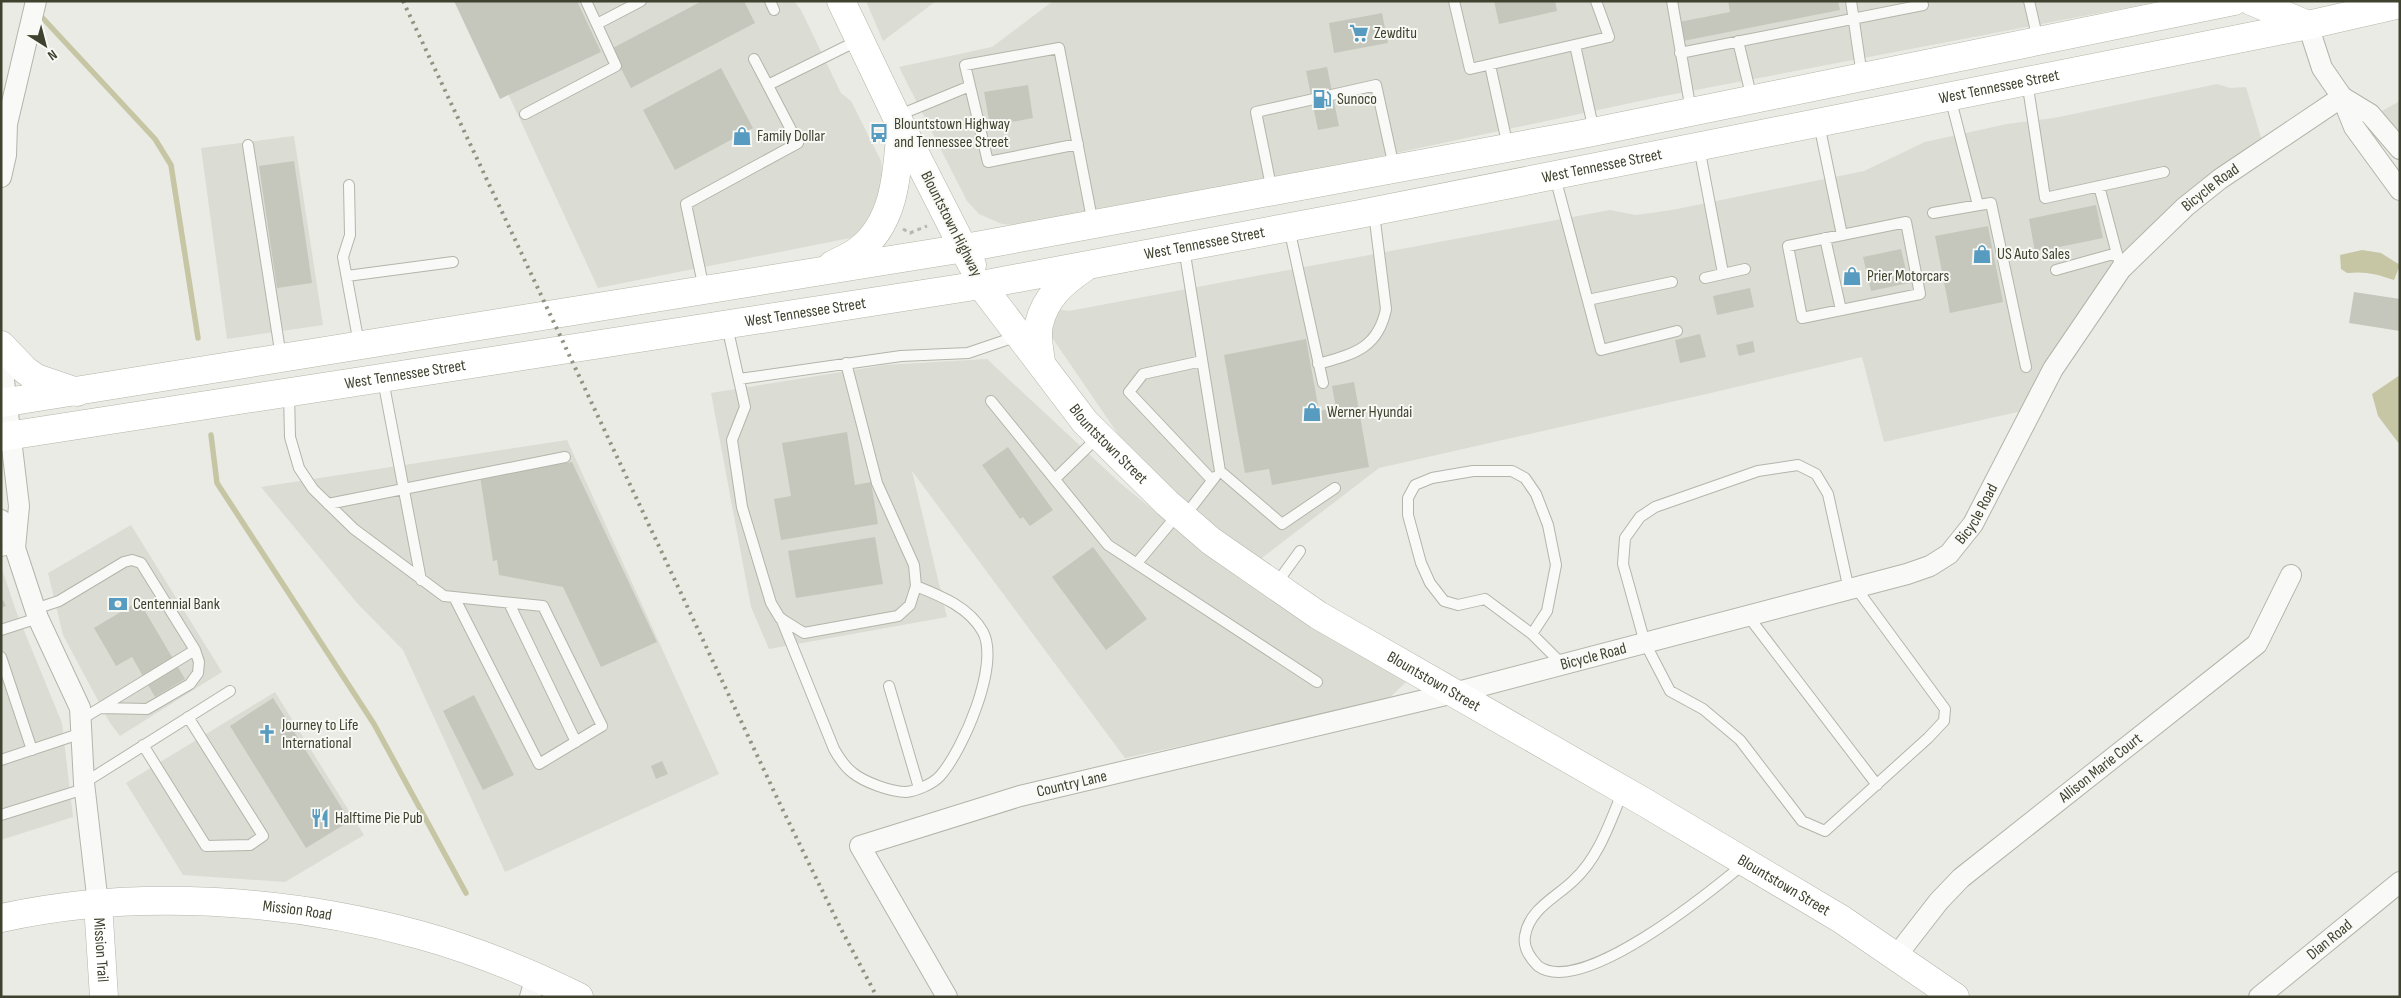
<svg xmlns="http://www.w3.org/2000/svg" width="2401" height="998" font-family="'Sofia Sans Condensed',sans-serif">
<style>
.built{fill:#dbdcd3}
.water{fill:#c6c6a4}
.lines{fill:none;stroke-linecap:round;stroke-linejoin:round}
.stream{stroke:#c6c6a4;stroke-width:5.5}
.building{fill:#c6c7bc}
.lane-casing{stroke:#b3b5aa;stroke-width:12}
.street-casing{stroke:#b3b5aa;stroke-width:22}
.secondary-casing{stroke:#b3b5aa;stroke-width:29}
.primary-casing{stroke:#b3b5a5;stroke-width:29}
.path{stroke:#b6b7af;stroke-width:3;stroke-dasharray:4 4;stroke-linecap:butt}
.lane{stroke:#f9f9f7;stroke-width:10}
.street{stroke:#f9f9f7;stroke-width:20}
.secondary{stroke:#fff;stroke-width:28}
.primary{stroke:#fff;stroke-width:28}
.rail{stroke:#909380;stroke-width:4;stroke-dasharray:2.5 5;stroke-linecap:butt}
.labels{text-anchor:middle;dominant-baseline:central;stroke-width:4;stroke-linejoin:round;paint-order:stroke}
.poi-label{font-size:16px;fill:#3f422e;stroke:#f8f8f4;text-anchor:start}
.street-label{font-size:16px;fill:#3f422e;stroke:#f8f8f4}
</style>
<rect width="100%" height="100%" fill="#eaebe5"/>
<path class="built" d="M465 1H794L801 10 841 93 851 101 881 161 883 182 873 215 859 233 850 238 598 288Z
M866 1H936L883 41Z
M1053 1H2162L1659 97 1227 189 1118 205 1016 225 1002 224 979 214 967 201 899 67 992 47Z
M2217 84 2230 88 2246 87 2262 141 2198 184 2167 210 2137 241 2076 316 2049 359 2022 411 1884 442 1862 357 1715 392 1379 468 1258 561 1204 520 1144 463 1120 437 1051 336 1057 309 1069 311 1610 210 1636 215 1672 210 1864 171 1925 142 2007 124 2054 118Z
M2400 101V139L2380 112Z
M294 136 323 325 227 339 201 148Z
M987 359 1120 483 1210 556 1338 641 1406 682 1385 702 1125 758 912 471 947 617 769 649 751 607 711 393 885 365Z
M567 440 719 774 505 872 403 650 357 603 261 487Z
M131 525 222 672 120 736 110 723 63 635 48 573Z
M1 566 16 611 62 723 73 817 1 840Z
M275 692 364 835 285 882 183 875 126 783Z"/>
<path class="water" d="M2362 250 2381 253 2400 265 2394 280C2377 274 2365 271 2347 273L2341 269 2340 255Z
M2400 375V445L2378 416 2372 394Z"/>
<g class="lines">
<path class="stream" d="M38 13 155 139 171 165 198 338
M211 435 217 483 374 724 466 893"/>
</g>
<path class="building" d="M454 1H577L601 52 500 99Z
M702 1H744L755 23 631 88 611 49Z
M1494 1H1555L1557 11 1499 24Z
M1728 1H1838L1840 10 1683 41 1679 22 1730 12Z
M1382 13 1388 43 1334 53 1329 23Z
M1327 67 1339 126 1318 130 1306 71Z
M721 68 753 128 675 170 643 110Z
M1028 85 1033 118 990 126 984 92Z
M294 161 312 283 277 288 259 166Z
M2096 205 2103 238 2035 252 2029 219Z
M1988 226 2003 302 1950 313 1935 236Z
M1901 249 1909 283 1871 291 1863 257Z
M1750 288 1754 307 1717 315 1713 296Z
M2354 292 2400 299V331L2349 323Z
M1700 334 1706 357 1680 363 1675 340Z
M1306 339 1319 411 1336 408 1332 386 1354 382 1369 467 1272 485 1269 469 1245 473 1224 355Z
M1753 341 1755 352 1739 356 1736 345Z
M847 432 855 485 871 482 878 524 781 540 774 499 791 496 782 443Z
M1008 447 1053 510 1030 526 1023 517 1020 519 982 465Z
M572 462 657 642 601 667 563 587 499 575 497 560 493 561 480 476Z
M875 537 883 584 796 598 788 551Z
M1093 547 1147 619 1106 650 1052 577Z
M1 596 6 606 1 608Z
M139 601 185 679 155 697 132 657 116 666 94 628Z
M474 695 514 775 483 790 443 711Z
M273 698 350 821 306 848 230 726Z
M662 761 668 774 656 779 651 766Z"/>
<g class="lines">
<g class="lane-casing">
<path id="lane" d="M770 1 774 10
M1454 1 1470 69 1609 37 1596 1
M1672 1 1691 111
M1851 1 1862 76
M2029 1 2038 40
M597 24 641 1
M1738 41 1752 99
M1575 45 1594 131
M1680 53 1923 5
M1490 65 1508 147
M2027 81 2045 198 2164 172
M768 85 859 40
M1950 97 1978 205
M525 114 616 66 586 1
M897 116 970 86
M1819 124 1842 235
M1078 144 988 162 965 65 1059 48 1093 224
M248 145 281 357
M1699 147 1723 273
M1555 177 1601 350 1677 331
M349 185 350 235 343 257 359 344
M2099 186 2121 269
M1272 191 1256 112 1376 85 1394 167
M1933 213 1991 203 2026 367
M1906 222 1920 294 1802 318 1788 246Z
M1289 228 1323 383
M1825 238 1841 310
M1184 248 1220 471 1282 524 1335 488
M2056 270 2117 253
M347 276 453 262
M1705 278 1745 269
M704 289 686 204 798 143 754 59
M1588 300 1672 282
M727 326 745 407 732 440 742 507 771 603 780 618 804 633 898 616 910 605 916 586 914 565 877 483 846 363
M1202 361 1143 374 1129 392 1212 480
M1318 364C1353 354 1378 349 1386 309L1374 213
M739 379 901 356 968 353 1018 336
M383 380 421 580
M289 394 290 437 299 468 313 489 354 529 444 596 543 606 602 726 539 764 454 597
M991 401 1108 545 1317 682
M1055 479 1098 437
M328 504 565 457
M1184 517 1215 477
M1 551 15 548
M1137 563 1178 514
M1276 584 1300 551
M1849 590 1828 494 1816 474 1798 465 1758 471 1655 507 1640 517 1625 538 1623 564 1645 643 1670 691 1703 709 1740 740 1802 821 1825 831 1928 738 1944 721 1945 709 1856 588
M509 603 576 742
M35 609 59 601 124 562 132 560 141 563 195 650 199 662 198 673 190 684 147 709 101 708
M1748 616 1877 785
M781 618 834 749C839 758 845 767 853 773 864 782 891 792 906 792 916 791 933 784 940 776 963 750 1000 665 983 632 969 607 941 596 916 586
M1 630 38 618
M1532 634 1547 611 1556 565 1548 525 1536 494 1525 478 1512 471H1473L1432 478 1415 485 1408 498V515L1421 563 1430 583 1444 601 1458 605 1485 599 1532 634 1563 665
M1 657 32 750
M889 686 919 788
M82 719 195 650
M143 745 206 846 250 845 263 836 188 717
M1 760 82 733
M84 783 230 691
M1623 791C1610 822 1599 857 1574 880 1557 897 1529 909 1525 936 1523 947 1530 958 1538 966 1581 998 1710 892 1745 863
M1 815 84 789"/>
</g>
<g class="street-casing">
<g id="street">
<path d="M2308 25 2322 68 2342 97 2354 127 2400 190"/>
<path d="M2342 97 2370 114 2400 149"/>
<path d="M1 177 6 155 7 124 36 1"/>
<path d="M1 355 19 506 15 548"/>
<path d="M1 520 15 548 38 618 80 708 84 783 98 904"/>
<path id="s1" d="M1897 955 1939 901 1961 878 2257 644 2291 575"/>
<path d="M530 997 536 976"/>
<path id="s2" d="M947 997 860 846 1020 796 1454 693 1907 574 1930 566 1949 554 1973 524 2053 369 2121 269 2185 207 2220 179 2342 97"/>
<path id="s3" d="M2259 997 2400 882"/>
</g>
</g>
<g class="secondary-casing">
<g id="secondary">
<path id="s4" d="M981 285 1085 422 1167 503 1211 541 1318 615 1644 802 1841 919 1955 997"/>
<path d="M1 345 25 370 36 378 77 392"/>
<path id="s5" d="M98 904 104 997"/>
<path id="s6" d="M1 918C134 888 289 899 420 935 475 950 528 972 579 997"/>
</g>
</g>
<g class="primary-casing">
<g id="primary">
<path d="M841 1 901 126 972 265"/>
<path d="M2251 1 2308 25"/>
<path d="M832 265C841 260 852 256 859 250 897 221 897 169 901 126"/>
<path d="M1041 363C1040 352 1036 336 1039 324 1045 298 1063 282 1084 268"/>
<path d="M1 403 965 248 1588 133 2234 1"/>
<path id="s7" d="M1 437 981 285 1360 214 2308 25 2400 4"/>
</g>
</g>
<path class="path" d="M903 229 910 233 927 226"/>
<use href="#lane" class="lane"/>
<use href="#street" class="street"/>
<use href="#secondary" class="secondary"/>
<use href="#primary" class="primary"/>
<path class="rail" d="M403 1 779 802 840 927 877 997"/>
</g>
<defs>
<g id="supermarket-bare" transform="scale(1.5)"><path d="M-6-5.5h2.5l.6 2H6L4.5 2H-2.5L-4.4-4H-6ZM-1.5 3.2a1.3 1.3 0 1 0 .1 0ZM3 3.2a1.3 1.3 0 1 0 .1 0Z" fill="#589bc1" stroke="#f8f8f4" stroke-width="2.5" paint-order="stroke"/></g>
<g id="fuel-bare" transform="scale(1.5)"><path d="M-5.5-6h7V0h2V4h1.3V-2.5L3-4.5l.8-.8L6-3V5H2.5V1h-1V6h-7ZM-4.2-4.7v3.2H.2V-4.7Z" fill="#589bc1" stroke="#f8f8f4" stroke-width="2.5" paint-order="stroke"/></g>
<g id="bus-bare" transform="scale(1.5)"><path d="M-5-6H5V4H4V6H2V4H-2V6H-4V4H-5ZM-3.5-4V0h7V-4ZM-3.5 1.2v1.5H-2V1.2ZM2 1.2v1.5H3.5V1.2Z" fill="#589bc1" stroke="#f8f8f4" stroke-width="2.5" paint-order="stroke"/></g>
<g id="shop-bare" transform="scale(1.5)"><path d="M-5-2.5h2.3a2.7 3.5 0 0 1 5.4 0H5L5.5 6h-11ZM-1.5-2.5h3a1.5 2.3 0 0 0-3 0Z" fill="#589bc1" stroke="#f8f8f4" stroke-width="2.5" paint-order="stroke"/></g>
<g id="bank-bare" transform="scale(1.5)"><path d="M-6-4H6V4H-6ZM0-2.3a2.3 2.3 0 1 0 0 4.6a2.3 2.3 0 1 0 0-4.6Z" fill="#589bc1" stroke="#f8f8f4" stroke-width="2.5" paint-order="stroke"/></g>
<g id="church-bare" transform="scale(1.5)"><path d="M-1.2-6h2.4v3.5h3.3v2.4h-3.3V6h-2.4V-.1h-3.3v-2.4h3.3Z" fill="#589bc1" stroke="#f8f8f4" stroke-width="2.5" paint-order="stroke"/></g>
<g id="restaurant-bare" transform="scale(1.5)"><path d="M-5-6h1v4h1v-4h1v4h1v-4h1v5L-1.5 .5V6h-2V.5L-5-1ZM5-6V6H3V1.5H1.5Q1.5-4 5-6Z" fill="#589bc1" stroke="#f8f8f4" stroke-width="2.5" paint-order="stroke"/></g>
</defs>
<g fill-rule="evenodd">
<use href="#supermarket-bare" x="1359" y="33"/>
<use href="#fuel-bare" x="1322" y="99"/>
<use href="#bus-bare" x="879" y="133"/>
<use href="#shop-bare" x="742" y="136"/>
<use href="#shop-bare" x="1982" y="254"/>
<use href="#shop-bare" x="1852" y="276"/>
<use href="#shop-bare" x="1312" y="412"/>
<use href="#bank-bare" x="118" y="604"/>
<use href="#church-bare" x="267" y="734"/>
<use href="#restaurant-bare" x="320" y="818"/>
</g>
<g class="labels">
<g class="poi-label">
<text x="1374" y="33">Zewditu</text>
<text x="1337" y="99">Sunoco</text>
<text x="894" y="124">Blountstown Highway<tspan x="894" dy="18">and Tennessee Street</tspan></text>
<text x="757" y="136">Family Dollar</text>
<text x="1997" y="254">US Auto Sales</text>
<text x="1867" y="276">Prier Motorcars</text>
<text x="1327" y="412">Werner Hyundai</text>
<text x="133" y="604">Centennial Bank</text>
<text x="282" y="725">Journey to Life<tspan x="282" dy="18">International</tspan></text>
<text x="335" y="818">Halftime Pie Pub</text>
</g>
<g class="street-label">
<text stroke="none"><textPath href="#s7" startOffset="2029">West Tennessee Street</textPath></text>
<text stroke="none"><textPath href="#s7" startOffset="1624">West Tennessee Street</textPath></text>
<text stroke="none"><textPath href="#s2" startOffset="1758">Bicycle Road</textPath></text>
<text transform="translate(951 224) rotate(63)">Blountstown Highway</text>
<text stroke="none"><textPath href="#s7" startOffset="1219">West Tennessee Street</textPath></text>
<text stroke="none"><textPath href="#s7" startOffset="814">West Tennessee Street</textPath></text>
<text stroke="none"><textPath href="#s7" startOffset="409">West Tennessee Street</textPath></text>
<text stroke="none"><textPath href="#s4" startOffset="204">Blountstown Street</textPath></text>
<text stroke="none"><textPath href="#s2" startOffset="1352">Bicycle Road</textPath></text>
<text stroke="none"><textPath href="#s2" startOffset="932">Bicycle Road</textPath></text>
<text stroke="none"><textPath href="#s4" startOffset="609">Blountstown Street</textPath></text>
<text stroke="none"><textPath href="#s1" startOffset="278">Allison Marie Court</textPath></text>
<text stroke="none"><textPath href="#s2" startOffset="395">Country Lane</textPath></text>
<text stroke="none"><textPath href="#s4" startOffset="1014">Blountstown Street</textPath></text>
<text stroke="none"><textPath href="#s6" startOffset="298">Mission Road</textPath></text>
<text stroke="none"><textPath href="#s3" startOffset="91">Dian Road</textPath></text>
<text stroke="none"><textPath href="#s5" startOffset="46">Mission Trail</textPath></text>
</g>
</g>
<rect width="2401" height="998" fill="none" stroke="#3f422e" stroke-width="5"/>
<g transform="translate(45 45) rotate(144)" stroke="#f8f8f4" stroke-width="4" paint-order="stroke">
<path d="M0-4L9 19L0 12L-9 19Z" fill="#3f422e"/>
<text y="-8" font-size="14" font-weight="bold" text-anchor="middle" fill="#3f422e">N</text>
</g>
</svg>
